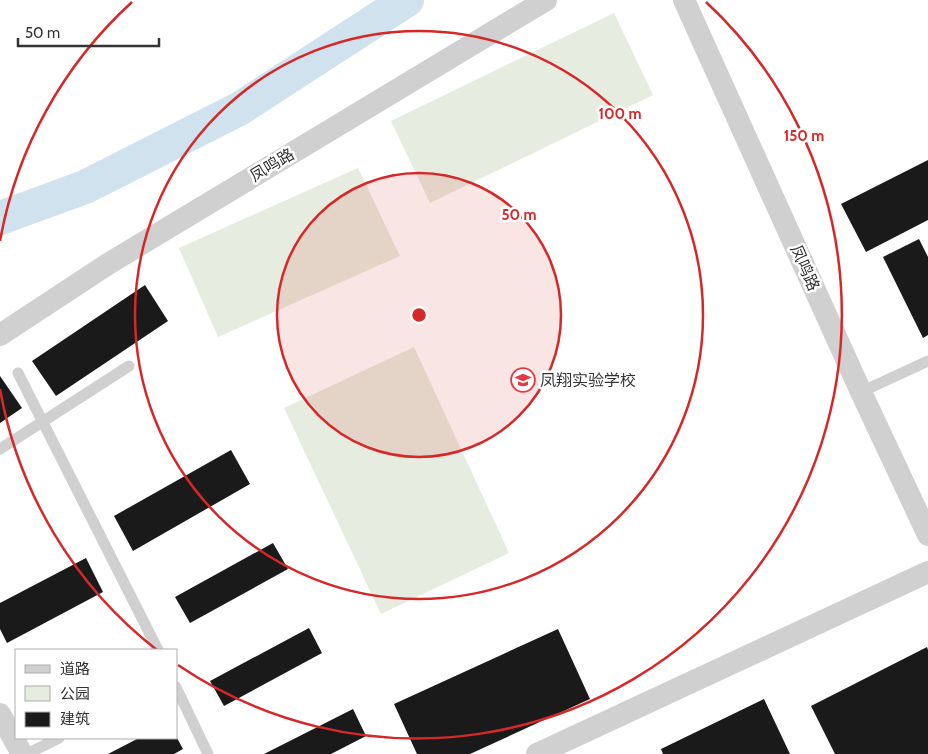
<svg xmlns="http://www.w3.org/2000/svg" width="928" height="754" font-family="Cabin,'Noto Sans SC',sans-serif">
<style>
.green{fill:#e6ecdf}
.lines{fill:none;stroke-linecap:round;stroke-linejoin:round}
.river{stroke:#cfe2ee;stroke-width:34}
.building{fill:#1a1a1a}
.service{stroke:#d0d0d0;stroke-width:11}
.minor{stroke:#d0d0d0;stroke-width:22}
.ring{fill:none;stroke:#d62828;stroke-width:2.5}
.labels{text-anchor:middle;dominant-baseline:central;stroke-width:5;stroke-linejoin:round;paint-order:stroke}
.street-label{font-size:16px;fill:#333;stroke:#fff}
.poi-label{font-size:16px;fill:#333;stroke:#fff;text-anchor:start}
.centre{fill:#d62828;stroke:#fff;stroke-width:2.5}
.ring-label{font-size:15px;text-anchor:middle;font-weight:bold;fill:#d62828;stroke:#fff;stroke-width:5;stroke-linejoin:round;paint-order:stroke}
</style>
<rect width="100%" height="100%" fill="#fff"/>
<path class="green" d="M614 13 653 95 430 203 391 121Z
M358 168 400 256 218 337 179 248Z
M414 347 509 553 381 614 284 408Z"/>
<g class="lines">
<path class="river" d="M0 218 85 187 239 109 407 0"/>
</g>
<path class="building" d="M928 160V220L866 252 841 204Z
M919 239 928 257V335L923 338 883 257Z
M145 285 168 321 56 396 32 361Z
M0 376 22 408 0 423Z
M231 450 250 484 133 551 114 516Z
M273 543 288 569 190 623 175 597Z
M86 558 103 592 7 643 0 629V603Z
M309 628 322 653 224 706 210 681Z
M558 629 590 699 470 754H417L394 704Z
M927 647 928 650V754H835L811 706Z
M764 699 790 754H663L661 749Z
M353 709 366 736 331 754H264Z
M139 738H177L183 749 174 754H108Z"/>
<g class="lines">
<path class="service" d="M18 373 158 650
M861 392 928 361
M0 449 129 366
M176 687 208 754
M27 754 59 738"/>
<path class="minor" d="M684 0 861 392 928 535
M0 335 108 264 546 0
M0 714 22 754
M537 754 928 572"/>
</g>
<circle cx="419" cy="315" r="142" fill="#d62828" fill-opacity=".12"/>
<g class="ring">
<circle cx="419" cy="315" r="142"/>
<circle cx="419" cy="315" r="284"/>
<path d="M157 650A425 425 0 0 1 0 389M0 241A425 425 0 0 1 132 2M706 2A425 425 0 0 1 178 665"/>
</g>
<defs>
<g id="school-ring" transform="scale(1.25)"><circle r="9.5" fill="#fff" stroke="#e63946" stroke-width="1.5"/><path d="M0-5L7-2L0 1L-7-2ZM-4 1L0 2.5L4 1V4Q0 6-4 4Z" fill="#e63946"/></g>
</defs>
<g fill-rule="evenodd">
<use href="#school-ring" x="523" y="380"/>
</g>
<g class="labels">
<g class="street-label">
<text transform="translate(272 165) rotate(-31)">凤鸣路</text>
<text transform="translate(805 268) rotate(66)">凤鸣路</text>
</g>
<g class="poi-label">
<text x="540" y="380">凤翔实验学校</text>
</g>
</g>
<circle cx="419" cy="315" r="8" class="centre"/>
<g class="ring-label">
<text x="620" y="119">100 m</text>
<text x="804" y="141">150 m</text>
<text x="519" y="220">50 m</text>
</g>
<rect x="15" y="649" width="162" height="90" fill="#ffffff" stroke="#adadad"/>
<rect x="25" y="665" width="25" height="8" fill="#d0d0d0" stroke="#adadad"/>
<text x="60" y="674" font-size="15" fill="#333333">道路</text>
<rect x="25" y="686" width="25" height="15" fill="#e6ecdf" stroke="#adadad"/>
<text x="60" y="699" font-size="15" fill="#333333">公园</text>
<rect x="25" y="712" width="25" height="15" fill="#1a1a1a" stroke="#adadad"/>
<text x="60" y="724" font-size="15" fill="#333333">建筑</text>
<path d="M18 38v8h141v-8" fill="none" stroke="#333333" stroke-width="2.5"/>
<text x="25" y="38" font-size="15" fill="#333333" stroke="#ffffff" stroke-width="4" paint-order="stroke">50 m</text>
</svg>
